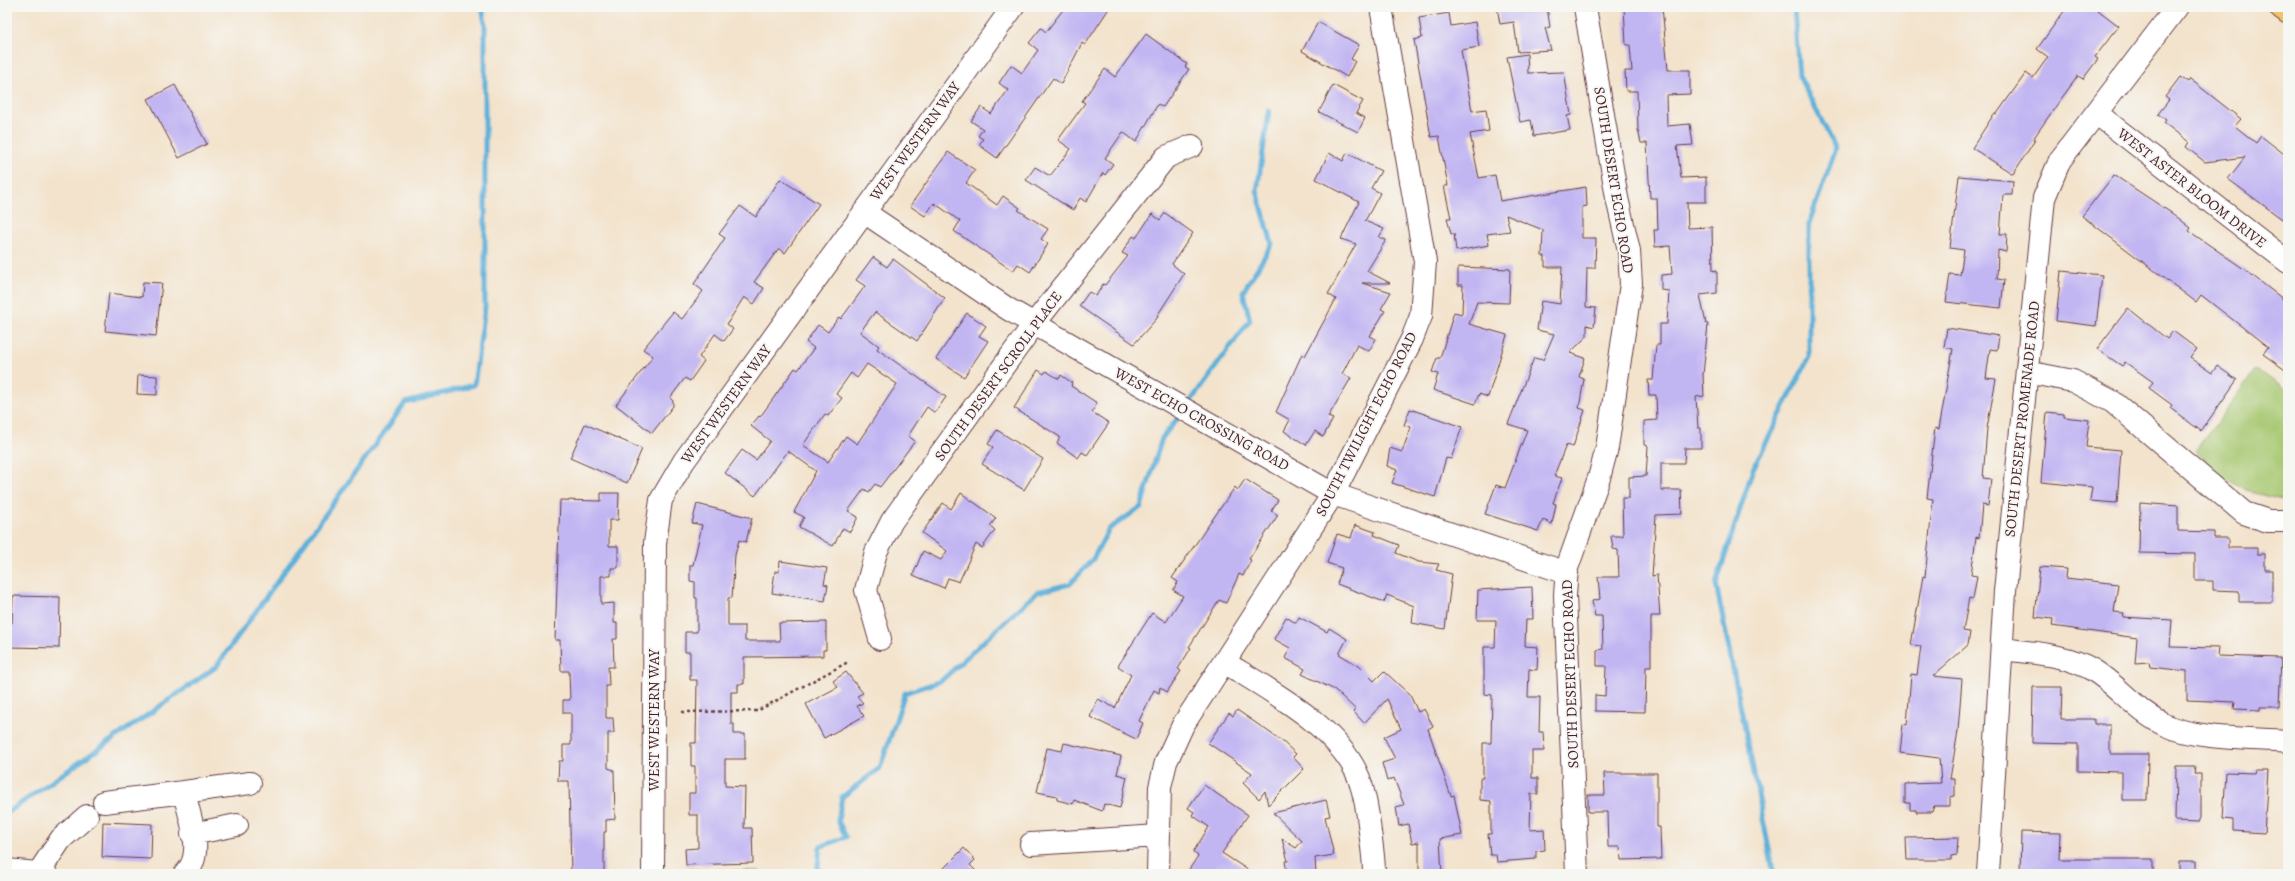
<svg xmlns="http://www.w3.org/2000/svg" width="2295" height="881" font-family="Alegreya,serif">
<style>
.green{fill:#a7c871;stroke:#78744e}
.lines{fill:none;stroke-linecap:round;stroke-linejoin:round}
.stream{stroke:#5fb0da;stroke-width:5}
.building{fill:#c2b6f2;fill-rule:evenodd}
.minor-casing{stroke:#633c43;stroke-width:24}
.major-casing{stroke:#633c43;stroke-width:24}
.path{stroke:#633c43;stroke-width:2.5;stroke-dasharray:3 3;stroke-linecap:butt}
.minor{stroke:#fff;stroke-width:22}
.major{stroke:#f0c469;stroke-width:22}
.labels{text-anchor:middle;dominant-baseline:central;stroke-width:4;stroke-linejoin:round;paint-order:stroke}
.street-label{font-size:15px;fill:#4a1f2b;stroke:#f6f6f2}
</style>
<rect width="100%" height="100%" fill="#f6f6f2"/>
<filter id="ink" filterUnits="userSpaceOnUse"><feTurbulence type="fractalNoise" baseFrequency=".025" numOctaves="2"/><feDisplacementMap in="SourceGraphic" scale="8" xChannelSelector="R" yChannelSelector="G"/><feConvolveMatrix kernelMatrix="1 2 1 2 8 2 1 2 1" color-interpolation-filters="sRGB"/></filter>
<filter id="wash" filterUnits="userSpaceOnUse"><feTurbulence type="fractalNoise" baseFrequency=".012" numOctaves="4" result="noise"/><feDisplacementMap in="SourceGraphic" scale="16" xChannelSelector="R" yChannelSelector="G"/><feGaussianBlur stdDeviation="0.9" result="paint"/><feColorMatrix in="noise" values="0 0 0 0 0 0 0 0 0 0 0 0 0 0 0 0 0 1.4 0 .05"/><feComposite in="paint" operator="in"/></filter>
<g filter="url(#wash)">
<rect width="100%" height="100%" fill="#f3e3cc"/>
<path class="green" d="M2256 369 2288 391 2286 501 2246 491 2215 472 2195 451Z
M682 869 760 871V874H682Z"/>
<g class="lines">
<path class="stream" d="M1187 406 1250 320 1243 292 1272 244 1257 191 1269 111
M7 813 216 667 405 403 474 385 485 308V23L482 7
M817 874 820 847 846 837 838 821 842 797 880 768 905 693 941 681 1037 592 1070 584 1093 559 1109 529 1141 507 1162 438 1181 414
M1774 874 1716 584 1753 469 1809 357V223L1836 149 1799 76 1794 7"/>
</g>
<g id="blocks">
<path class="building" d="M1065 7H1110L1085 45 1082 43 1061 84 1053 78 997 158 979 145 983 139 978 136 983 129 971 121 981 107 991 114 1008 90 999 83 1011 65 1022 73 1038 50 1029 43 1041 28 1046 32Z
M1497 7H1547L1550 27 1545 28 1551 50 1518 52 1514 22 1500 24Z
M1624 7H1662L1668 70H1690V94L1666 95 1667 126 1690 124 1693 145 1677 146 1681 178 1706 177V202H1687L1688 228 1712 227 1713 271 1717 270V293L1700 295 1706 324H1708L1703 375 1704 396 1696 397 1698 428H1701V448H1685L1684 463H1661V490H1681L1682 514 1656 515 1652 576 1657 575 1660 616H1651V667H1646L1645 712 1595 711V695L1605 696 1606 666H1597V650L1603 649 1602 616H1595L1592 601 1600 599 1598 577H1619L1618 550 1613 549 1611 536H1623L1622 498H1629V477L1646 476 1648 446 1644 445V421L1657 420 1656 395H1649L1648 380H1653L1656 345H1660V324H1667L1669 291 1661 290V275L1672 274 1670 246 1655 247 1654 230H1658L1657 198H1650L1647 143H1641L1638 130 1637 91H1626L1625 71H1632L1630 45H1626Z
M2067 7H2094L2119 26 2095 57 2098 59 2083 79 2078 76 2061 99 2033 139 2035 140 2013 174 1972 148 1994 114 1996 115 2026 73 2033 78 2048 57 2037 49Z
M1449 13 1451 26 1475 22 1479 47 1461 50 1472 111 1486 109 1489 131 1470 134 1479 178 1495 175 1500 201 1586 187 1587 206 1582 207V238H1596L1595 268H1587L1586 307 1596 308 1594 327 1587 325V336L1570 353 1585 358 1579 377 1584 379 1579 408 1585 410 1573 447 1566 445 1554 476 1562 478 1553 503 1556 504 1552 524 1543 520 1538 531 1485 514 1496 485 1505 488 1527 430 1508 424 1534 358 1543 360 1554 334 1537 330 1541 301 1560 304 1562 267H1545V256H1542L1543 230 1506 215 1510 231 1487 234 1489 245 1456 251 1454 234H1451L1447 218H1451L1444 186H1448L1439 136 1431 137 1414 40 1422 38 1419 18Z
M1318 22 1359 45 1351 59 1355 61 1347 77 1302 51Z
M1146 34 1187 64 1185 67 1189 69 1163 107 1158 104 1136 142 1123 132 1105 158 1113 164 1105 175 1103 173 1086 202 1080 198 1073 210 1026 180 1035 167 1050 176 1071 149 1058 140 1085 103 1082 101 1105 69 1115 77Z
M1527 54 1528 73 1564 72 1571 115 1567 116 1570 130 1534 136 1531 120 1520 122 1507 57Z
M2180 77 2188 82 2190 79 2241 119 2235 126 2256 143 2261 136 2288 157V211L2282 219 2228 179 2245 157 2205 162 2186 147 2189 142 2164 123 2166 120 2158 114 2169 100 2165 97Z
M175 85 207 144 179 158 148 99Z
M1333 85 1363 101 1356 113 1365 118 1358 132 1319 112Z
M948 152 975 170 966 183 997 205 1003 196 1020 208 1018 210 1048 229 1041 239 1048 244 1030 272 1018 264 1013 271 954 231 960 221 934 203 925 216 910 206Z
M1329 153 1343 161 1347 153 1381 171 1371 188 1380 193 1365 221 1384 229 1379 237 1386 240 1367 271 1390 283H1362L1391 292 1381 309 1385 311 1370 336 1376 339 1369 351 1357 345 1342 374 1351 378 1328 417 1333 419 1323 437 1315 431 1306 445 1284 431 1290 420 1276 412 1302 354 1305 356 1336 299 1328 294 1356 244 1341 239 1359 202 1316 179Z
M2114 175 2173 214 2191 228 2189 231 2244 269 2288 303V372L2263 354 2268 347 2201 295 2196 302 2082 216Z
M1959 176 2013 181 2012 195H2003L2000 234H2007L2006 252 1998 250 1997 279 2004 280 2001 308 1946 302 1950 274 1960 275 1964 250 1950 248Z
M780 179 819 204 785 253 779 248 754 282 764 288 754 304 744 297 727 324 733 329 724 341 715 334 699 357 704 361 690 381 685 378 670 398 673 401V406L652 433 616 405 653 356 643 349 673 312 682 319 703 291 694 284 725 238 719 234 740 206 756 217Z
M1165 213 1193 233 1172 264 1184 274 1157 316 1158 317 1134 344 1079 306 1089 292 1096 296 1103 284 1105 285 1128 256 1122 253 1133 236 1136 238 1152 214 1160 220Z
M873 257 887 267 893 259 945 298 917 341 875 312 860 332 879 346 877 349 946 397 935 413 927 407 908 436 915 441 880 487 875 484 869 492 864 489 848 511 858 517 850 532 843 528 833 546 799 527 804 517 794 512 816 471 788 451 755 496 725 473 742 450 756 460 770 441 751 426 759 416 760 417 795 368 798 370 814 348 806 342 818 325 828 332 839 317 841 319 865 286 856 280ZM867 364 897 384 857 444 846 436 828 462 803 445 825 414 828 416 842 398 836 394 851 373 857 378Z
M1458 267 1510 269 1509 303 1477 302 1469 324 1507 335 1488 397 1479 394 1475 404 1433 390 1438 374 1432 372 1437 358H1440L1454 312 1462 314 1463 285H1458Z
M2061 271 2102 275 2096 326 2056 321Z
M143 282 162 283 156 336 105 331 109 293 142 297Z
M2128 308 2167 339 2173 331 2197 349 2190 358 2212 373 2217 366 2237 380 2201 431 2170 408 2172 405 2149 388 2153 382 2125 362 2122 366 2097 349Z
M967 313 986 326 979 336 988 341 964 377 936 359Z
M1947 328 1999 336 1997 350 1990 349 1986 378 1996 379 1987 428 1983 478 1991 479 1988 506 1982 505 1979 538 1976 537 1971 575 1977 576 1973 599 1969 598 1963 631 1970 632 1968 645 1933 676 1962 679 1958 731 1950 779H1955V796L1950 797V806H1934L1932 812H1916V810H1910V803H1905V784L1941 783 1939 758 1900 753 1903 724 1907 725 1911 674 1917 675 1921 646 1911 645 1923 576 1925 577 1933 499 1927 498 1935 428 1939 429 1953 349 1944 347Z
M1038 370 1044 374 1046 371 1059 379 1061 375 1072 383 1071 386 1097 403 1092 412 1109 423 1087 455 1082 452 1078 458 1057 443 1060 437 1014 408Z
M138 375 157 376V395L137 394Z
M1410 409 1462 427 1451 459 1446 458 1435 497 1392 483 1397 470 1387 466 1390 448 1402 452 1411 427 1404 425Z
M2047 412 2064 414V417L2089 420 2086 447 2121 450 2117 503 2090 501 2092 487 2041 482Z
M585 424 642 449 627 483 570 458Z
M997 430 1043 459 1024 490 982 464 993 447 988 444Z
M1245 479 1278 500 1271 511 1278 515 1249 559 1251 560 1243 576 1239 574 1226 603 1219 600 1189 647 1191 648 1178 669 1181 671 1167 692 1160 687 1159 693 1154 690 1139 721 1143 723 1136 739 1090 717 1098 699 1115 708 1131 675 1118 666 1152 613 1166 622 1183 596 1173 590 1178 582 1172 578 1235 487 1238 490Z
M601 493H619L618 520H609V546H618V568H611V576H601V604L614 603V623H617V639H613L614 667H608L609 686H606V718H613L614 733H608V768L614 770 615 819 606 820V832H604V874H571L569 781H558L559 761H563V745H571V713H563V700H570L569 671H561L560 640H555L560 500 601 501Z
M961 493 996 518 990 526 995 530 982 548 976 544 959 582 948 578 944 588 913 575 923 551 941 560 947 551 922 533 943 503 951 509Z
M2140 503 2178 506V531L2214 532V538H2228V548H2257V554H2265V570H2272V602H2239V591L2213 590V581H2195V554L2139 553Z
M697 504 752 518 746 542 739 540 735 555 732 598H728V626H745V641H780L779 623 826 622V650H823V656L744 657V684H738V692H731V724H734V734H745V759H725V786L745 787 744 828H752L753 863 686 865 685 849 698 848V815H689V793H695V766H691V743H696L697 680H690V652H685V632H697V598H695V582L690 581V565H693L702 525 692 523Z
M1355 525 1375 532 1374 535 1399 545 1396 553 1419 562 1439 564 1436 570 1452 574 1445 629 1412 623 1414 606 1387 595 1384 602 1337 584 1342 568 1327 563 1337 534 1351 538Z
M780 561 827 568 824 584 828 585 825 601 772 593 775 571 779 572Z
M2040 567 2067 569 2066 578 2118 584 2114 612 2124 613 2123 617 2172 620 2170 647 2219 648 2218 656 2281 658 2279 707H2260V710L2234 709 2235 702 2187 700V671L2150 667 2149 662 2135 663 2137 638 2052 626 2053 619 2035 617Z
M1532 587 1533 619H1526L1525 646 1538 647 1537 670 1529 669 1528 697H1540L1539 732H1543L1544 751H1532V778H1538V794H1531L1530 830 1544 829 1545 850 1536 851V859L1497 862 1496 855H1490L1488 834H1491V801L1480 800V778H1483V743H1491L1492 695 1484 694V647H1495L1496 620H1477L1478 590Z
M13 596 60 597 59 648 7 647V623H12Z
M1286 617 1296 623 1299 617 1327 632 1329 628 1347 639 1339 654 1359 666 1374 681 1384 671 1410 695 1418 712 1424 709 1433 726 1428 729 1451 796 1454 795 1462 835 1440 839 1442 874H1419V842L1412 843 1408 824 1399 826 1396 807 1404 805 1394 778 1387 781 1382 763 1395 759 1384 737 1401 729 1387 699 1364 723 1354 712 1356 710 1335 690 1302 674 1305 669 1285 658 1290 648 1274 639Z
M846 672 863 693 857 696 863 703 857 706 864 716 824 738 806 704 838 687 833 681Z
M2033 687H2062L2061 719H2094V724H2110V754H2148L2147 800H2122V772L2078 771V744L2032 743Z
M1237 710 1282 741 1296 754 1293 757 1304 769 1268 805 1265 791 1259 799 1243 783 1252 773 1208 743 1229 713 1233 716Z
M1064 743 1121 756 1117 774 1127 777 1120 808 1104 804 1102 811 1074 800 1073 804 1057 800V796L1037 792 1047 748 1062 751Z
M2176 766H2195L2194 774H2201V818L2199 822 2175 821Z
M2255 770H2268L2264 833 2233 831V820L2223 819 2226 772 2254 773Z
M1604 773H1657V827H1660L1661 859 1621 860 1620 847H1608L1607 812H1588V795H1605Z
M1204 785 1248 815 1222 853 1254 874H1186L1198 856 1193 852 1209 827 1192 815 1194 812 1188 808Z
M1326 800 1330 816 1325 817 1334 855 1315 858 1316 874H1287L1285 861H1288L1282 839 1296 848 1302 841 1273 813Z
M103 822 152 824 151 859 102 857Z
M2021 832 2060 833 2059 859H2153V874H2020Z
M1958 837 1957 855 1951 856V860H1907L1906 838Z
M964 848 975 860 970 865 979 874H938Z
M2179 861H2196V874H2179Z"/>
</g>
</g>
<g filter="url(#ink)">
<use href="#blocks" fill-opacity="0" stroke="#633c43" stroke-width="1"/>
<g class="lines">
<g class="minor-casing">
<path id="minor" d="M2096 113 2288 262
M864 212 1008 309 1333 494 1567 573
M2027 372 2073 381 2113 402 2244 513 2268 521H2288
M880 639 866 590 876 552 892 521 1034 324 1166 157 1192 146
M2002 649C2033 653 2065 654 2093 670 2119 686 2136 711 2165 725 2197 740 2252 738 2288 741
M1224 662C1269 690 1338 726 1359 778 1365 795 1368 813 1370 832 1372 846 1374 860 1374 874
M104 802 184 792
M192 834 237 825
M1031 844 1159 836
M7 870 46 874
M39 872 61 839 87 816
M185 874C206 854 189 817 184 792L250 783
M653 874 655 543 661 500 684 461 1013 7
M1158 874 1160 787 1166 762 1183 725 1333 494 1412 339 1421 316 1425 262 1381 7
M1577 874 1565 595 1567 568 1599 478 1607 448 1631 284 1629 251 1617 198 1585 7
M1988 874 2005 591 2044 198 2060 160 2177 7"/>
</g>
<g class="major-casing">
<path id="major" d="M2280 7 2288 13"/>
</g>
<path class="path" d="M682 712 757 711 848 662"/>
<use href="#minor" class="minor"/>
<use href="#major" class="major"/>
</g>
</g>
<g class="labels">
<g class="street-label">
<text transform="translate(915 141) rotate(-54)">WEST WESTERN WAY</text>
<text transform="translate(1614 180) rotate(81)">SOUTH DESERT ECHO ROAD</text>
<text transform="translate(2192 188) rotate(38)">WEST ASTER BLOOM DRIVE</text>
<text transform="translate(998 376) rotate(-54)">SOUTH DESERT SCROLL PLACE</text>
<text transform="translate(726 404) rotate(-54)">WEST WESTERN WAY</text>
<text transform="translate(1202 419) rotate(29)">WEST ECHO CROSSING ROAD</text>
<text transform="translate(2022 419) rotate(-84)">SOUTH DESERT PROMENADE ROAD</text>
<text transform="translate(1366 424) rotate(-63)">SOUTH TWILIGHT ECHO ROAD</text>
<text transform="translate(1570 674) rotate(-92)">SOUTH DESERT ECHO ROAD</text>
<text transform="translate(654 720) rotate(-90)">WEST WESTERN WAY</text>
</g>
</g>
<rect width="2295" height="881" fill="none" stroke="#f6f6f2" stroke-width="24"/>
</svg>
